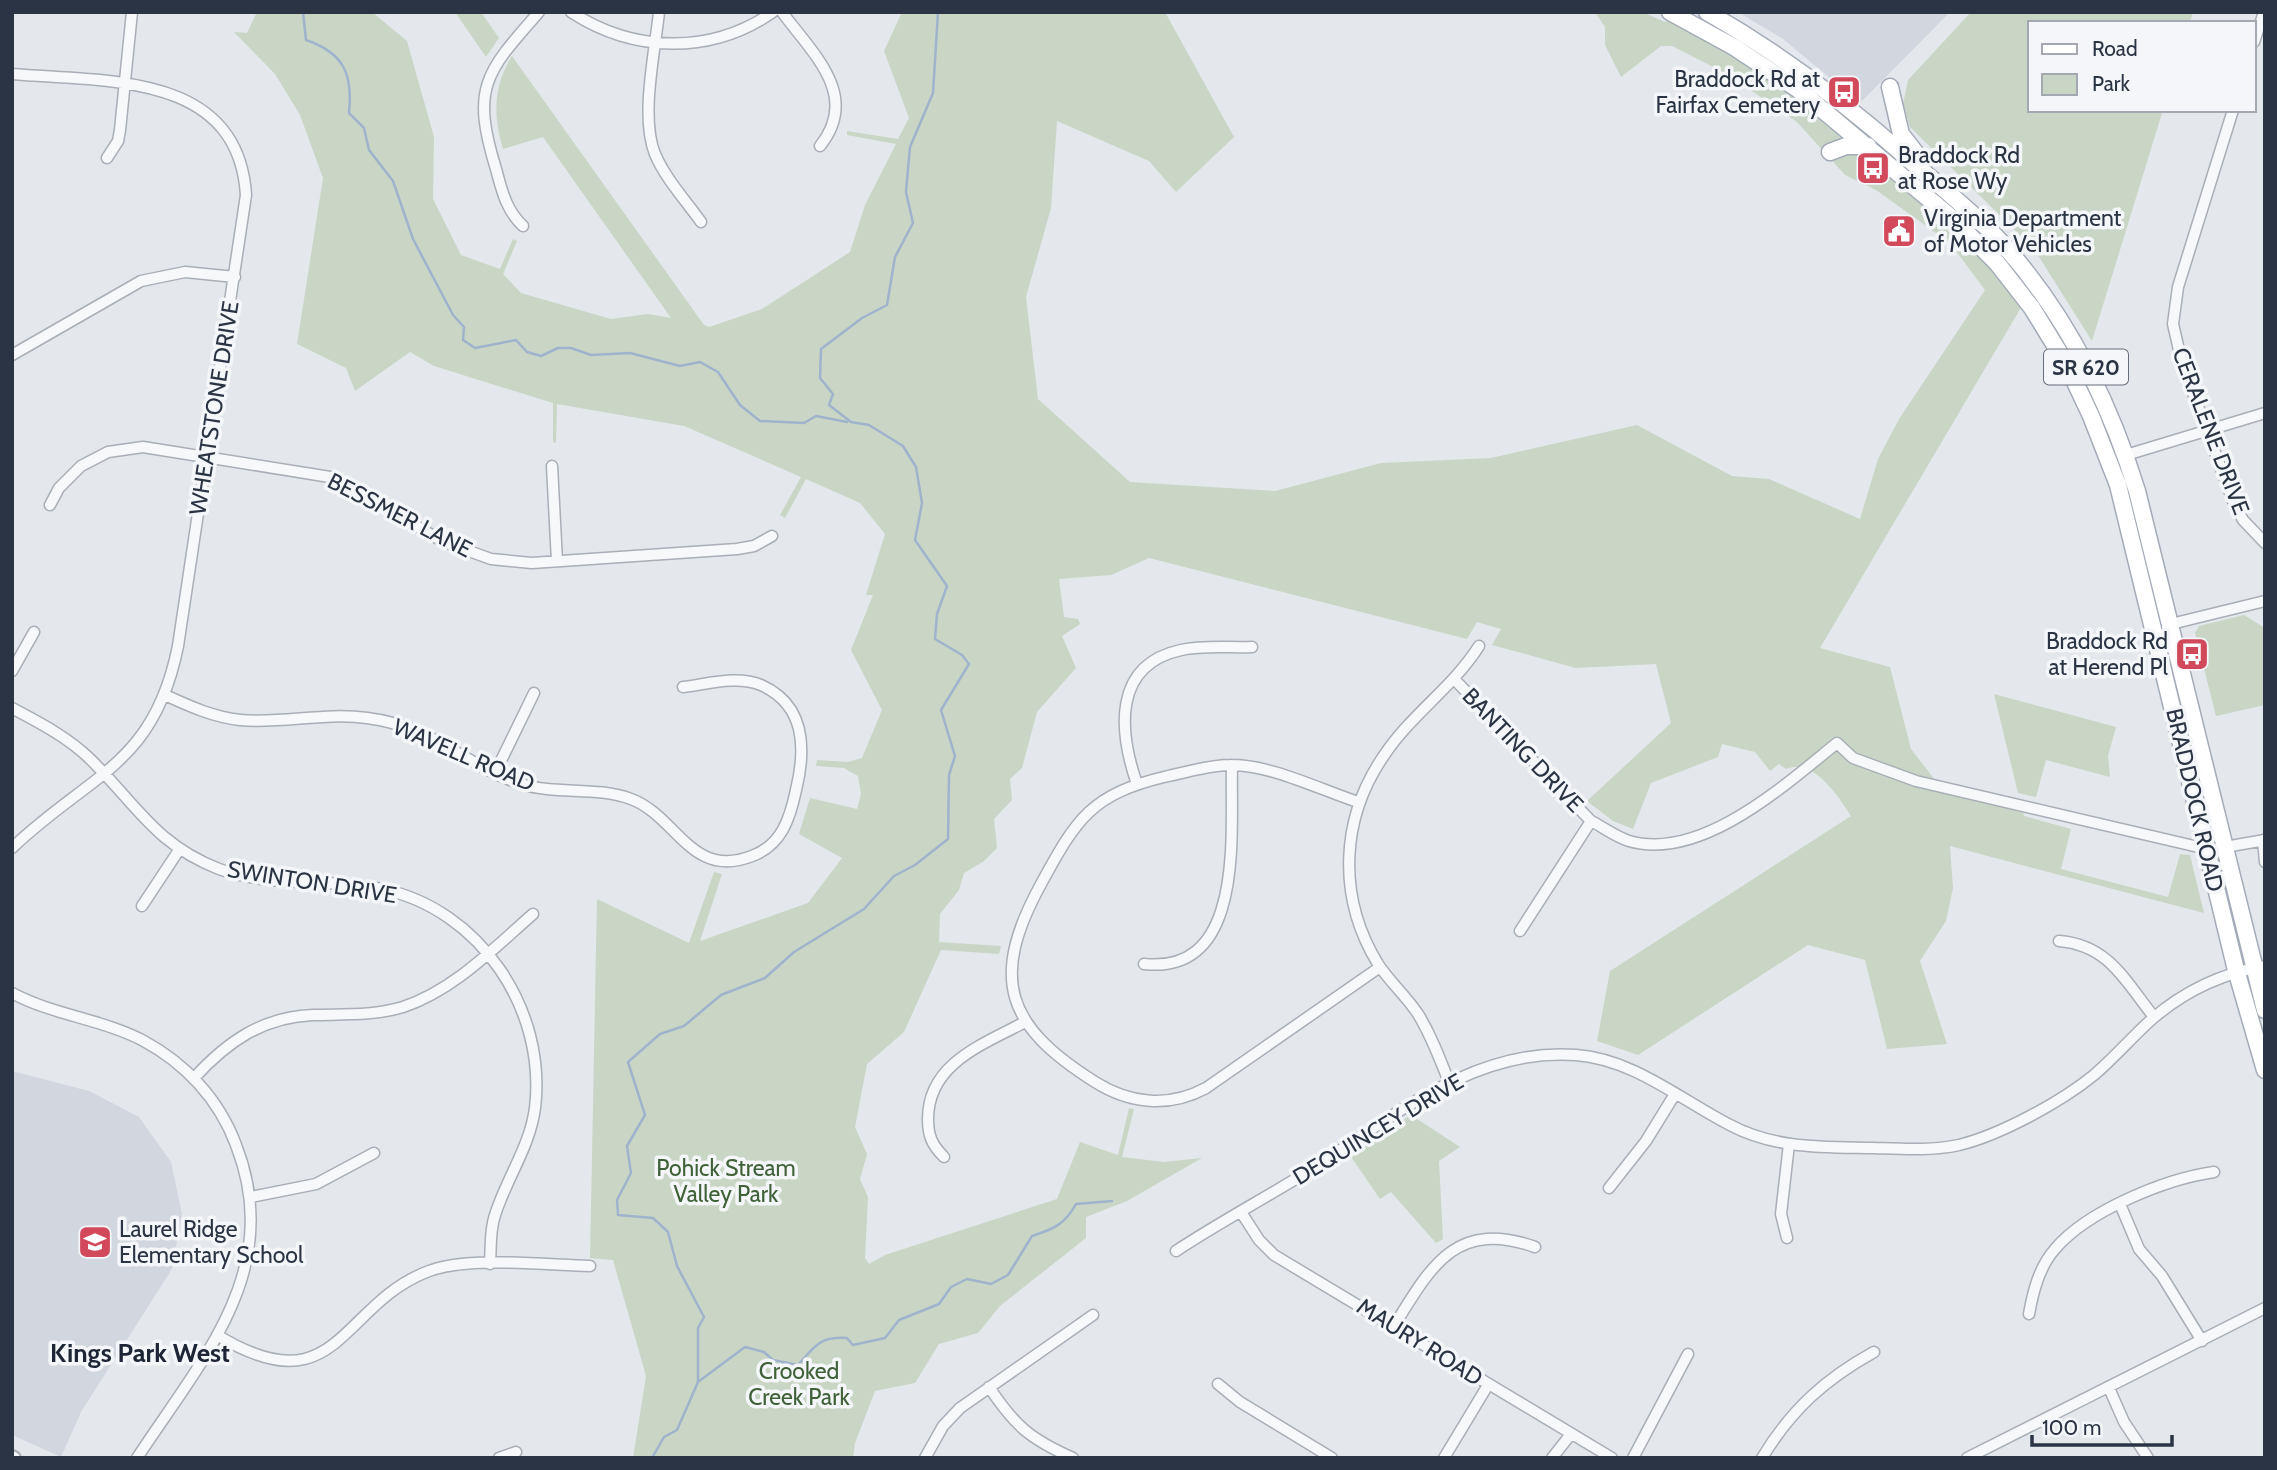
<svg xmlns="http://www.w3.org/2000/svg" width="2277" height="1470" font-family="Cabin,sans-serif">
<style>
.built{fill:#d2d6de}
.green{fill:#c9d6c5}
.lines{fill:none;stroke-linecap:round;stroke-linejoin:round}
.stream{stroke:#9fb4cc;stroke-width:2.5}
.minor-casing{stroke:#a9aeb7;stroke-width:13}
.tertiary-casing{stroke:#a9aeb7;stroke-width:16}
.primary-casing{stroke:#a3abb8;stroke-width:19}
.minor{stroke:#f7f8fa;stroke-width:10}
.tertiary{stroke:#f7f8fa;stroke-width:12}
.primary{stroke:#fff;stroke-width:16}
.labels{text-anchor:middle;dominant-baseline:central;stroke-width:7;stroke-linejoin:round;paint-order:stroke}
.shield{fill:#f4f6f9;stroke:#676e7b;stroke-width:2}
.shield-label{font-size:21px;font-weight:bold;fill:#2b3445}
.poi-label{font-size:23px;fill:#2b3445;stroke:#f4f6f9;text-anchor:start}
.street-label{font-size:23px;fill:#2b3445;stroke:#f4f6f9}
.park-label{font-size:23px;fill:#3f6138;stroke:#f4f6f9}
.quarter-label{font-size:26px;font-weight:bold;fill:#1d2536;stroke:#f4f6f9}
</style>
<rect width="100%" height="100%" fill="#e4e7ec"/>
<path class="built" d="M1738 12H1950L1860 103 1783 39Z
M12 1071 89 1091 139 1117 171 1162 182 1214 172 1269 81 1412 61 1457 12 1435Z"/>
<path class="green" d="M257 12H372L407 41 434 137 433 199 461 255 500 269 513 239 517 241 503 274 521 293 611 319 648 314 671 318 543 137 503 149C493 115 493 87 512 56L704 325 709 327 762 309 850 252 865 205 896 144 847 135V131L898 139 909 118 884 51 902 12H1165L1234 137 1176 192 1149 161 1057 121 1051 208 1026 297 1038 399 1130 482 1275 491 1381 463 1491 458 1637 425 1732 476 1769 479 1860 519 1878 459 1899 419 1985 290 1950 243 1876 190 1845 175 1797 122 1727 74 1672 46H1661L1621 77 1605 45V27L1595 12H1642L1665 22 1672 19 1773 79 1940 216 1984 259 2022 306 1820 648 1890 667 1911 749 1935 780 2020 801 2024 816 2071 829 2061 869 2168 897 2180 854 2190 855 2204 913 1950 846 1953 888 1946 921 1920 961 1947 1044 1887 1049 1865 960 1808 945 1638 1055 1597 1041 1610 971 1851 816C1838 796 1814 758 1786 769L1779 764 1770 771 1755 752 1722 744 1718 757 1651 783 1633 829 1613 821 1587 801 1671 723 1656 664 1576 668 1492 645 1501 629 1477 622 1467 639 1149 558 1111 575 1059 579 1064 617 1078 619 1080 624 1062 636 1076 668 1037 712 1022 768 1010 779 1012 800 994 819 997 848 984 861 964 873 959 890 940 914 939 942 1001 946 999 954 941 950 904 1032 867 1064 855 1127 867 1154 860 1179 868 1197 865 1258 869 1264 885 1255 1057 1199 1080 1142 1118 1155 1129 1108 1134 1109 1122 1157 1164 1162 1202 1158 1127 1201 1086 1217V1238L1000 1306 978 1333 939 1344 915 1383 875 1391 855 1443 853 1458H633L646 1376 613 1260 590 1258 597 899 689 943 714 872 722 874 700 941 808 903 842 858 799 834 810 798 857 809 861 794 858 776 844 768 816 766 817 760 848 762 862 758 882 710 851 650 873 595H866L885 534 860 503 806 479 785 518 780 515 801 477 684 426 557 404 556 443 553 442V403L434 366 410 352 355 391 346 368 297 344 323 178 300 115 275 74 234 32 247 33Z
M455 12H481L499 38 486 57Z
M1971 12H2193L2190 23H2030V110H2163L2092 341 2034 249 1910 127 1903 104 1908 80Z
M2244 615 2265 628V705L2216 716 2195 633 2199 626Z
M1994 694 2116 727 2108 756 2110 777 2046 760 2036 797 2018 793Z
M1411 1115 1460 1147 1439 1161 1443 1239 1436 1243 1391 1192 1380 1199 1349 1154Z"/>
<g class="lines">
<path class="stream" d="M303 12 306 40C344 53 353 74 349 113L364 128 369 150 393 181 413 239 453 315 464 327 463 340 475 348 516 340 527 352 541 356 558 348H571L591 355 630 353 680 366 700 362 718 372 740 405 760 421 804 423 816 416 847 422
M698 1382V1328L704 1317 677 1266 668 1232 653 1218 618 1215 617 1200 631 1173 627 1146 645 1115 628 1062 660 1034 684 1026 721 995 765 978 794 952 864 909 894 876 915 865 948 839 949 775 955 756 941 710 969 664 962 655 935 639 937 614 947 586 915 540 922 503 916 467 903 446 869 425 851 422 829 405 833 394 820 378 821 349 862 318 887 305 895 257 913 223 906 192 910 147 933 93 938 12
M652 1458 664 1437 677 1430 698 1382 745 1347 764 1352 773 1360 798 1365C815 1346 820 1336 847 1338L853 1345 885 1338 899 1320 939 1304 951 1287 967 1279 991 1284 1008 1275 1032 1236C1054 1229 1065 1224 1076 1204L1112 1201"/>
<g class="minor-casing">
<path id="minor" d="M571 12C634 53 711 55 773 12
M659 12C655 52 640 117 655 154 665 178 686 201 701 222
M782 12C812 53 861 95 820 146
M2254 42 2264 12
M12 74C104 82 238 71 246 195L178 646C154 766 89 774 12 848
M2233 110 2178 287 2173 324 2182 363 2233 501 2243 520 2265 543
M107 158 118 141 120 130 132 12
M523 226C506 210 502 191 496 169 471 88 485 73 539 12
M12 355 141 281 185 272 235 277
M2126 455 2265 413
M552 466 557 561
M50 505 59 488 81 466 108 452 143 447 330 477 444 542 491 559 532 563 737 549 754 546 772 536
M2167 625 2265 601
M12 671 34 632
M1455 680 1591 821 1520 931
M165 695C189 706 213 717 240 720 282 724 325 712 367 718 433 726 464 765 521 784 557 795 596 786 631 799 677 816 691 880 752 856 782 845 790 818 796 790 806 749 806 705 761 685 737 675 708 684 683 687
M12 708C38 722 66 736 88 757 135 802 154 844 219 869 271 888 329 878 382 889 480 909 547 1010 535 1108 530 1146 508 1176 496 1212 490 1228 491 1246 490 1264
M495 773 534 693
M1137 784C1119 732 1112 665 1181 650 1204 645 1229 648 1252 647
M1358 802C1321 790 1269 764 1230 765 1209 765 1188 772 1168 776 1091 794 1077 818 1041 884 989 979 1006 1026 1095 1082 1130 1104 1169 1108 1206 1088L1380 967
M1591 821C1603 827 1616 837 1629 841 1701 862 1786 784 1837 743L1853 758 1916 781 2207 849
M2263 840 2265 862
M2225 847 2265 840
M142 906 179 850
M2059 941C2109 945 2125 981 2154 1017
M1144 964C1247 975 1230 830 1232 765
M12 993C53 1015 101 1019 142 1040 185 1063 219 1099 236 1145 285 1270 202 1359 137 1458
M194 1078C227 1042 262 1017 313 1015 344 1014 373 1016 403 1007 454 990 494 948 533 914
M1449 1082C1440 1059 1431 1035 1418 1014 1406 996 1390 982 1378 964 1337 897 1340 818 1385 754 1412 714 1453 687 1479 646
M944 1157C932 1145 928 1136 928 1119 928 1063 984 1044 1025 1022
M1609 1188 1646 1141 1675 1094
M251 1197 316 1184 374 1153
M2120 1204 2139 1249 2162 1276 2202 1341
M1241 1212 1259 1240 1274 1255 1612 1458
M1787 1238 1781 1214 1789 1144
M1176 1251C1220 1222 1267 1197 1312 1169 1391 1118 1475 1047 1576 1055 1633 1059 1681 1100 1730 1125 1775 1149 1824 1147 1873 1148 1902 1149 1931 1151 1959 1145 2000 1135 2061 1102 2094 1075 2114 1058 2131 1038 2151 1020 2183 992 2223 973 2265 966
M2029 1314C2033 1292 2039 1267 2055 1249 2087 1211 2165 1179 2214 1172
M1394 1326C1431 1266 1456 1219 1535 1247
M217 1335C338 1409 340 1304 429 1271 469 1256 546 1265 590 1266
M1218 1384 1240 1402 1332 1458
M989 1387C1015 1426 1030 1439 1073 1458
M2109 1388 2124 1422 2148 1458
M499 1458 516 1452
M925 1458 943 1426 960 1408 1093 1315
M1444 1458 1488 1385
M1552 1458 1571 1434
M1633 1458 1688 1354
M1762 1458C1791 1410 1825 1379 1874 1352
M1967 1458 2265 1308"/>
</g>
<g class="tertiary-casing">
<path id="tertiary" d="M12 1457 14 1458"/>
</g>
<g class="primary-casing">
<path id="primary" d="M1670 12 1734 47 1799 90 1954 220 1997 263 2032 308 2067 365 2091 416 2118 485 2236 970 2265 1070
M1707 12C1779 53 1843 101 1905 156 1937 184 1971 210 2000 241 2065 312 2109 401 2137 491L2265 1010
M1890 87 1901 134 1918 156
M1830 152 1846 146H1868"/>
</g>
<use href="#minor" class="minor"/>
<use href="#tertiary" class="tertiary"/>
<use href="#primary" class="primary"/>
</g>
<defs>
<g id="bus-square" transform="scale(1.75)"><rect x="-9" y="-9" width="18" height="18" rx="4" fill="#d1495b" stroke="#f4f6f9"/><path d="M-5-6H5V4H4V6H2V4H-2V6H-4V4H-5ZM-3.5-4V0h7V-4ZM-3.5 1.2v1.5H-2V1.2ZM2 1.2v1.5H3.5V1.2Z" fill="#fff"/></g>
<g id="civic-square" transform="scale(1.75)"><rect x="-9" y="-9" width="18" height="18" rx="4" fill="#d1495b" stroke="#f4f6f9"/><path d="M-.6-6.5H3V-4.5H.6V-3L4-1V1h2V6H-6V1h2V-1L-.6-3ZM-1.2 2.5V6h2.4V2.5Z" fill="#fff"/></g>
<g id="school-square" transform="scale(1.75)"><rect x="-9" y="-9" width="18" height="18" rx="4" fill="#d1495b" stroke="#f4f6f9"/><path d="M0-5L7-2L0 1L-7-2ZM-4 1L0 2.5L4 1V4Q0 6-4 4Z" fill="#fff"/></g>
</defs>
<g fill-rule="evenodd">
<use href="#bus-square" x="1844" y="92"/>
<use href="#bus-square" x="1873" y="168"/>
<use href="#civic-square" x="1899" y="231"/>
<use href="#bus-square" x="2192" y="654"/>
<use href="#school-square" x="95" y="1242"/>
</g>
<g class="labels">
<rect class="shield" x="2044" y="349.5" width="84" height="35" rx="5"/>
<g class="shield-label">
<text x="2086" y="367">SR 620</text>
</g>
<g class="poi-label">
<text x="1820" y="79" text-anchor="end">Braddock Rd at<tspan x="1820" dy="26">Fairfax Cemetery</tspan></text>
<text x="1898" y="155">Braddock Rd<tspan x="1898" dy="26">at Rose Wy</tspan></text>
<text x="1924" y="218">Virginia Department<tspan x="1924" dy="26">of Motor Vehicles</tspan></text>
<text x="2168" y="641" text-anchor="end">Braddock Rd<tspan x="2168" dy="26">at Herend Pl</tspan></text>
<text x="119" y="1229">Laurel Ridge<tspan x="119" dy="26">Elementary School</tspan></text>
</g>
<g class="street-label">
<text transform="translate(214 408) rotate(-81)">WHEATSTONE DRIVE</text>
<text transform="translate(2211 431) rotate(69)">CERALENE DRIVE</text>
<text transform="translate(400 515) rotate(27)">BESSMER LANE</text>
<text transform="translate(1523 750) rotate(46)">BANTING DRIVE</text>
<text transform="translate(464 755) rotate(23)">WAVELL ROAD</text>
<text transform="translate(2195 800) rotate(77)">BRADDOCK ROAD</text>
<text transform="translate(312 882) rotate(9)">SWINTON DRIVE</text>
<text transform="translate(1378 1129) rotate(-31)">DEQUINCEY DRIVE</text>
<text transform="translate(1420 1342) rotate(32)">MAURY ROAD</text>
</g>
<g class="park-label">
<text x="726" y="1168">Pohick Stream<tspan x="726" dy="26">Valley Park</tspan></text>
<text x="799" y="1371">Crooked<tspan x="799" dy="26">Creek Park</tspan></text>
</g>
<g class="quarter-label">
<text x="140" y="1353">Kings Park West</text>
</g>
</g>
<rect width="2277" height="1470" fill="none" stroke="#2b3445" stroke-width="28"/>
<rect x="2028" y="21" width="228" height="91" fill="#f4f6f9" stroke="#a4a8b1" stroke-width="2"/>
<rect x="2042" y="44" width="35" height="10" fill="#ffffff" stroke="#a4a8b1" stroke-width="2"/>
<text x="2092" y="56" font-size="21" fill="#2b3445">Road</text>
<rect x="2042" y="74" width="35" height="21" fill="#c9d6c5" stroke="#a4a8b1" stroke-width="2"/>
<text x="2092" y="91" font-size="21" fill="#2b3445">Park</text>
<path d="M2032 1435v10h140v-10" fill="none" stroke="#2b3445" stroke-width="3.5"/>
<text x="2042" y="1435" font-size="21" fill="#2b3445" stroke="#f4f6f9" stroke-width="5" paint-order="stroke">100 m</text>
</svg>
